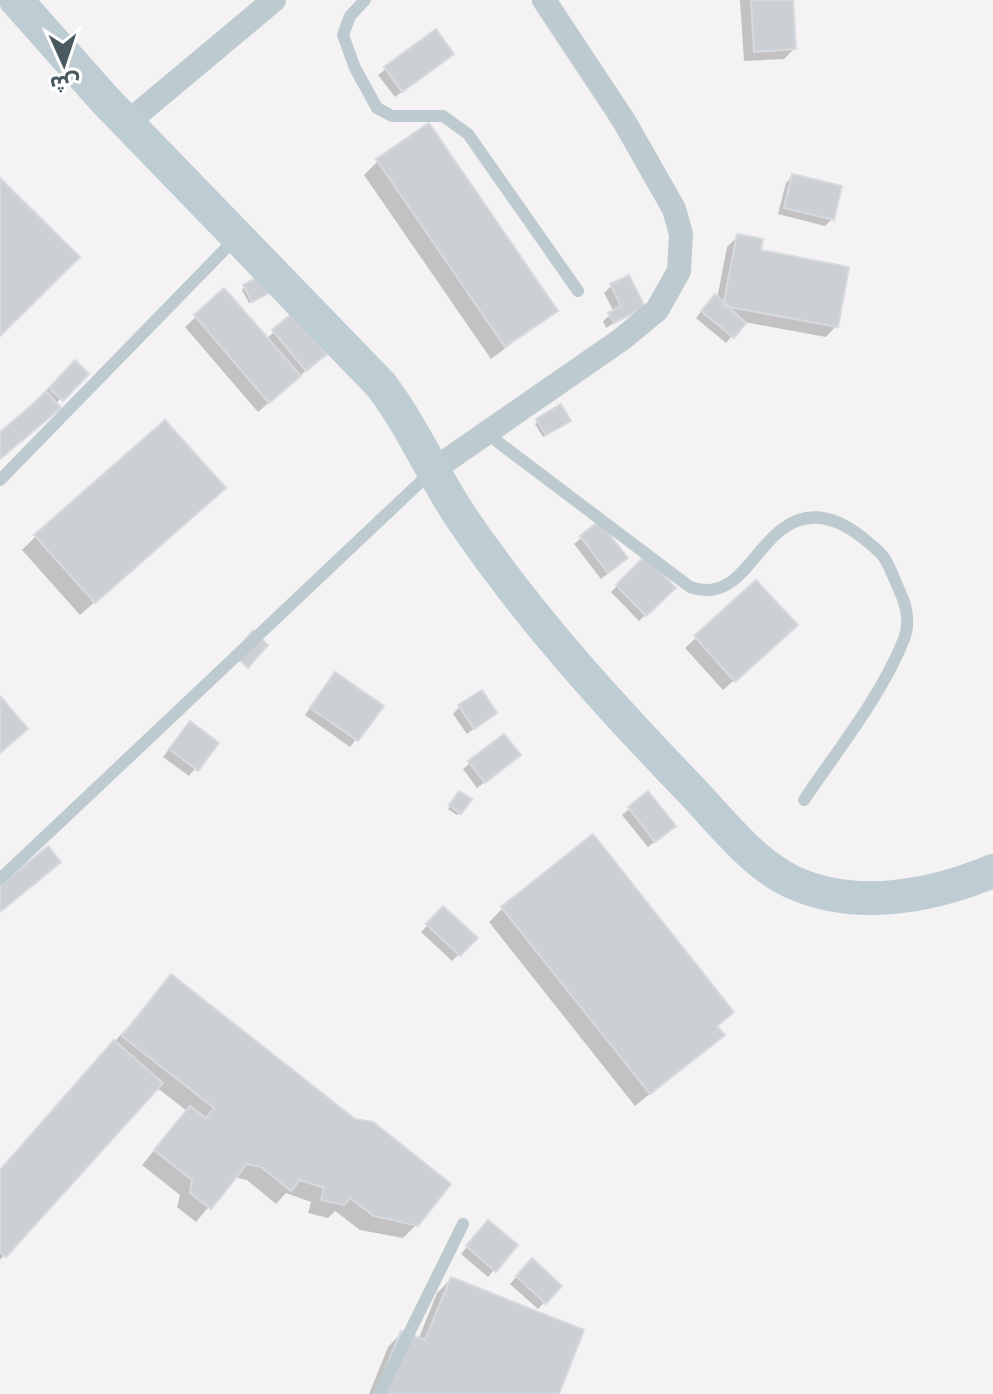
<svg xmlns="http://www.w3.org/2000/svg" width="993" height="1394" font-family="Barlow,'Noto Sans Arabic',sans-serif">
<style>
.shadow{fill:#0003}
.building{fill:#ccd0d5;stroke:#d6dade;stroke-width:2}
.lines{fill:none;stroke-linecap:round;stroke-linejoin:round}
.service{stroke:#bdcacf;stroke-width:12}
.minor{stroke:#bdcacf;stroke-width:24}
.secondary{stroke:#beccd4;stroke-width:34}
</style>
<rect width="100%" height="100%" fill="#f4f2f3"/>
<path class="shadow" d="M740 0H791L794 49 784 59 744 61Z
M435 32 445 61 395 97 378 75Z
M378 161 555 311 491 359 364 175Z
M792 176 832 219 825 226 778 214 786 183Z
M738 236 836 326 826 337 744 322 726 343 696 318 708 303 717 299 727 247Z
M611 286 642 306 606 328 603 321 614 312 604 293Z
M244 287 266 294 249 303 242 290Z
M224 291 266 339 293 316 318 360 258 412 185 327Z
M75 363 86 374 0 457V434Z
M538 421 566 423 543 437 535 424Z
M209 501 80 615 22 550 36 536Z
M599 524 619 565 601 579 574 544Z
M645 559 673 588 639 621 611 592Z
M756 583 785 635 723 690 685 648Z
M329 681 381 707 350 747 305 715Z
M459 707 495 713 467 734 453 714Z
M183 730 216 744 189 776 163 757Z
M512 762 477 788 463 769 470 763Z
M648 794 666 833 648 847 622 815Z
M457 796 460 813 457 815 448 809Z
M503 908 732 1012 716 1027 722 1035 635 1106 489 922Z
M443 909 475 938 452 961 421 932Z
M172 977 417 1224 403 1238 360 1230 335 1211 328 1218 308 1213 311 1202 286 1193 276 1204 247 1180 234 1177 196 1222 177 1207 180 1195 142 1165 187 1111 156 1087 0 1260V1171Z
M481 1230 494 1270 488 1277 461 1254Z
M525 1267 560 1286 538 1309 510 1284Z
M451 1279 557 1394H369L388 1347 401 1333 418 1340 437 1293Z"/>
<path class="building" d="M751 0H793L796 49 754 52Z
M436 29 454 54 402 92 384 67Z
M429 123 558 311 505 347 376 159Z
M792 174 842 186 834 220 784 208Z
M0 178 80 257 0 336Z
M737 234 763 239 761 250 849 267 838 327 723 306Z
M262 275 271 292 252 302 243 285Z
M629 275 645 307 614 323 608 313 621 306 610 284Z
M224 288 301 376 269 403 194 315Z
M715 294 746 323 734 338 701 311Z
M293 313 327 354 306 371 272 330Z
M75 360 89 374 63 401 49 388Z
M47 392 61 408 0 459V432Z
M561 404 571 421 546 435 536 419Z
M165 420 226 488 95 603 34 535Z
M599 521 628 558 608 573 580 536Z
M645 556 676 588 646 616 616 585Z
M756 580 798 625 735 682 694 636Z
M253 631 268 645 248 668 233 654Z
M335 672 384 706 358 741 310 708Z
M482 690 497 713 474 729 458 705Z
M0 696 28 729 0 753Z
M190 721 219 743 198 771 169 749Z
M504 734 521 755 485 783 468 761Z
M459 791 472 799 461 814 449 805Z
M648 791 676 826 655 842 628 807Z
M593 834 734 1012 717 1026 725 1035 650 1094 501 907Z
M48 846 61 862 0 912V886Z
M443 906 478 938 460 956 426 924Z
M171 974 355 1119 373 1122 451 1184 418 1226 374 1216 350 1198 344 1205 321 1200 324 1188 300 1180 291 1191 261 1167 247 1164 211 1209 190 1193 192 1180 154 1150 190 1106 206 1118 214 1108 122 1036Z
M114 1040 163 1083 6 1257 0 1252V1170Z
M488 1220 518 1245 496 1272 466 1246Z
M532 1258 562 1286 546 1304 516 1276Z
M451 1277 584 1330 559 1394H375L401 1331 425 1340Z"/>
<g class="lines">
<path class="service" d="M365 0 350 16 343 35 355 68 377 108 392 116H443L468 134 578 291
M486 433 690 587C735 603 751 553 781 530 809 508 838 518 863 538 870 544 880 551 885 559 891 569 895 581 900 592 907 606 910 624 904 639 881 697 838 749 804 800
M0 480 235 239
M0 879 431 472
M379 1394 463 1224"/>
<path class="minor" d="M127 123 274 0
M433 470 622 339 657 310 679 271 681 234 674 209 624 121 544 0"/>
<path class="secondary" d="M16 0 105 100 381 385C413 427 433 476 463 520 529 617 608 704 689 788 720 820 752 863 792 882 856 911 931 897 993 871"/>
</g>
<g transform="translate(64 64) rotate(177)" stroke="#ffffff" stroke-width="6" paint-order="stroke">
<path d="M0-6L14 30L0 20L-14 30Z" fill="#495a61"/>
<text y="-12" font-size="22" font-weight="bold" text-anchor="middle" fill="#495a61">ش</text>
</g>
</svg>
